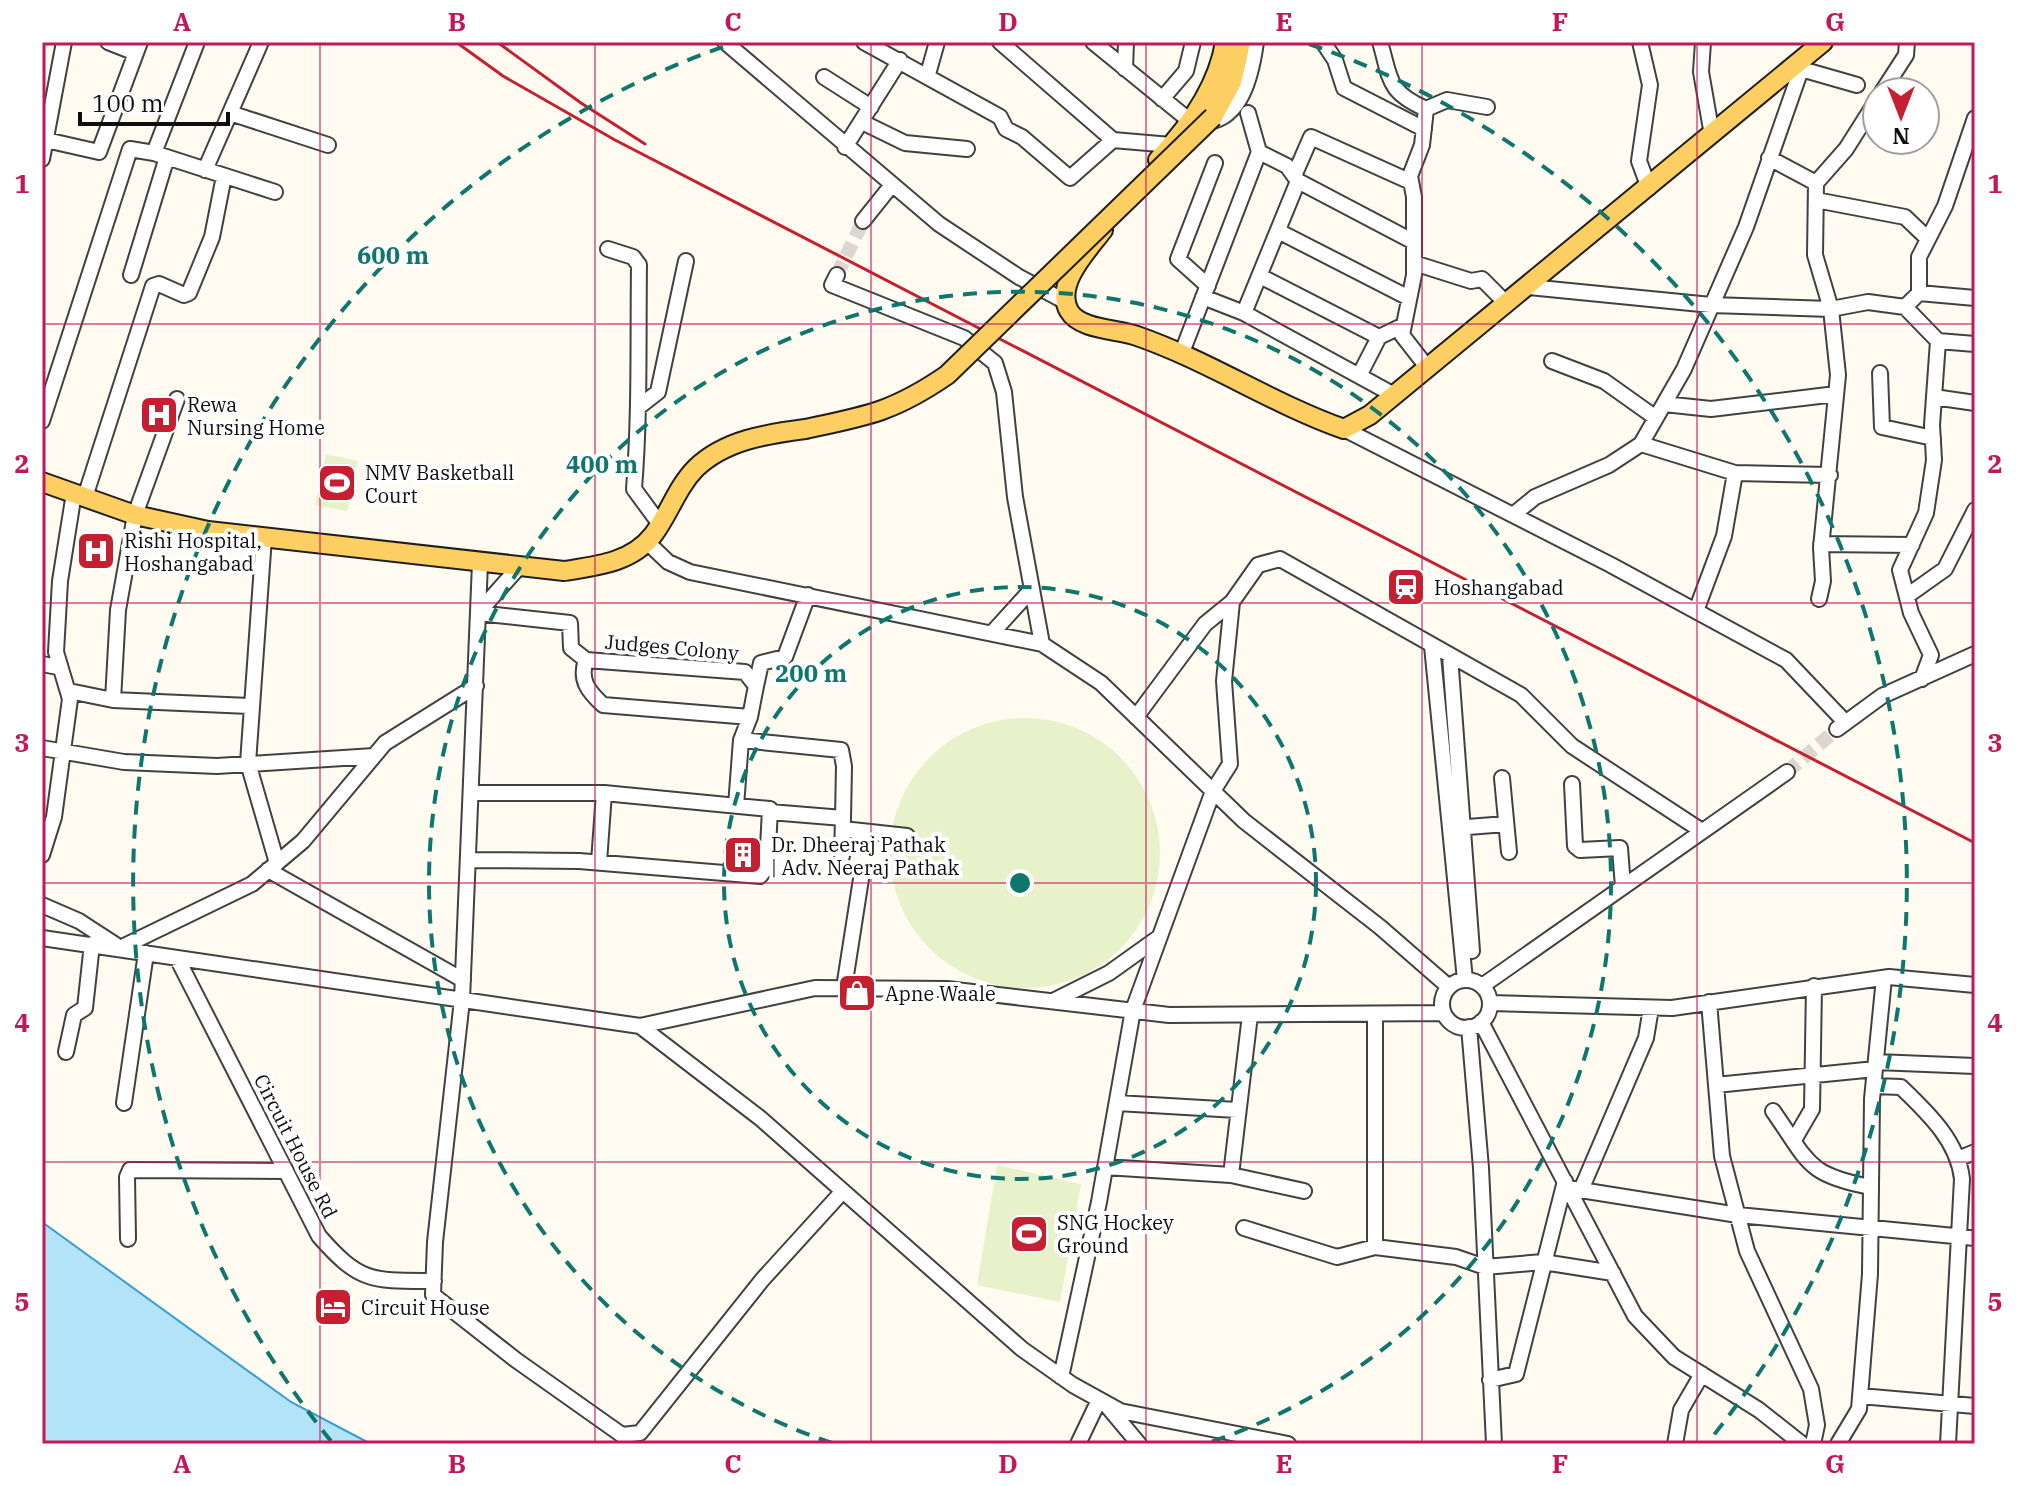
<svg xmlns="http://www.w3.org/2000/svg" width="2017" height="1486" font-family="'IBM Plex Serif',serif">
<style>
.pitch{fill:#e7f2ca}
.water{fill:#b2e3f9;stroke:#369ed3;stroke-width:2}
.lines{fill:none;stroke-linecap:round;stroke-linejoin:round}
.minor-tunnel{stroke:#dbd7ce;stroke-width:14;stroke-dasharray:14 7;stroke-linecap:butt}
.minor-casing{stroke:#414141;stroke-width:18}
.major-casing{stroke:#1f1f1f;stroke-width:22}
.minor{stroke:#fff;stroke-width:14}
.major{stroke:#fdce61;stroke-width:18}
.rail{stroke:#c42032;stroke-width:3}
.major-bridge-casing{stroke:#1f1f1f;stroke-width:22;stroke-linecap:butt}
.major-bridge{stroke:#fdce61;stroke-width:18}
.grid{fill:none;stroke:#c2185b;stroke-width:2;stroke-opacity:0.55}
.ring{fill:none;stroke:#0f766e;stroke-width:4;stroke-dasharray:14 10}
.labels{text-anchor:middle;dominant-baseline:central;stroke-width:8;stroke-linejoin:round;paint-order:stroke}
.poi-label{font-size:20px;fill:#0e0e0e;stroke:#fff;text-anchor:start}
.street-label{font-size:20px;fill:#0e0e0e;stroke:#fff}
.centre{fill:#0f766e;stroke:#fff;stroke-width:4}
.ring-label{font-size:24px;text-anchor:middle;font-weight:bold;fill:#0f766e;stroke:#fff;stroke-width:8;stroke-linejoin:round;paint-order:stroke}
.neatline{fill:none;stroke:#c2185b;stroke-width:3}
.grid-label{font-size:26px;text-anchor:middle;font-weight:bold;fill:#c2185b}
</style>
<rect width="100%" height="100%" fill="#fffbf0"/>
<path class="pitch" d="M326 454 358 461 347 511 315 505Z
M890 853a135 135 0 1 1 270 0a135 135 0 1 1-270 0Z
M997 1165 1081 1184 1060 1302 977 1285Z"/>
<path class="water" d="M42 1222 291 1402 371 1444H42Z"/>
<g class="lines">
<path class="minor-tunnel" d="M837 275 863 221
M1787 772 1837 729"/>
<g class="minor-casing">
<path id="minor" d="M108 42 136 53
M725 42 939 224 1019 277 1068 303
M864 42 1000 117 1006 129 1022 137 1070 178 1113 140 1171 145
M1000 42 1113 140
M1093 42 1190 121C1239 131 1251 79 1256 42
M1323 42 1335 60 1344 88 1424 129
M1380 42C1391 79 1386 91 1426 109L1422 145 1410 176 1414 197V275L1402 335 1427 367
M1640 42 1650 85 1639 161 1649 188
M1703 42 1701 72 1712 135
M1125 69 1126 42
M1801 69 1857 85
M928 74 937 42
M824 77 871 107
M1882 92 1906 55 1907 42
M1162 99 1186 71 1193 42
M1426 109 1447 100 1487 107
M230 113 328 145
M862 122 905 143 967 149
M46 140 99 152 140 42
M845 147 900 60
M1259 152 1287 166 1298 181 1414 242
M154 153 197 42
M1769 158 1816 183
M42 159 64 42
M205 170 261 42
M1294 176 1311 137 1411 182
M1816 200 1905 217 1927 238
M863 221 891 186
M1278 231 1409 298
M608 249 633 257 639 265C638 341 640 414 634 489L659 523
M1414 263 1471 281 1482 279 1507 304
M131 275 167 157
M837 275 832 285 964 338 995 363 1004 392 1015 497 1042 644
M1260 276 1379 337 1404 325
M1208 286 1178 259 1215 163
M1529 287 1711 305 1831 309 1868 302 1905 307 1919 293 1975 298
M1919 293V257L1945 206 1975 118
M1203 297 1244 313 1298 181
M1905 307 1938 341 1932 425 1934 460 1926 513 1900 570 1911 613 1931 655 1922 679
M1244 313 1394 395
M1938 341 1975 344
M1181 355 1259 152 1248 113
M1552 361 1604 381 1656 418
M1880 373 1882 427 1933 438
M1360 374 1379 337
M1934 397 1975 403
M1664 404 1711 409 1836 394
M640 406 658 392 686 261
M42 421 130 149 154 153 275 192
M1344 429 1611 565 1786 660 1845 722
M1641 444 1735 473 1830 475
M85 497 153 286 159 284 184 295 189 293 212 237 224 176
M1513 515 1535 497 1609 465 1641 444 1684 369 1746 227 1805 58
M264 537 248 763 277 863
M646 541 668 562 690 572 1042 644 1101 683 1244 821 1380 927 1449 987
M1821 544 1912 545
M480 563 462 1000 435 1242 433 1295 516 1360 622 1435 640 1433 762 1280 843 1191
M519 567 478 613 570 623 571 648 586 660 745 672 756 686 750 717 603 705C588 691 579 680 586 660
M1907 596 1945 569 1975 510
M1819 599 1823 581 1821 548 1838 375 1831 309 1815 255 1816 183 1846 149 1877 100
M1696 611 1724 536 1735 473
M993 632 1032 589
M1432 646 1465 980
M1450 656 1472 951
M42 664 58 667
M756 686 761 663 785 657 808 595
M69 691 113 700 249 706
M113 700 118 610 135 515 177 399
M1136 717 1205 624 1232 602
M1837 729 1882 696 1975 654
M741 740 841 750 844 766 843 818
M42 748 124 762 217 766 374 756
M1502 778 1509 852
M1572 784 1575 846 1580 850 1620 848 1623 887
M472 793H604
M736 806 741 740 750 717
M770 812 843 818 842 856
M1455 828 1506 824
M843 829 907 836
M42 855 54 817 70 699 56 652 60 581 74 493
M469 860 579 861 760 876 767 867 770 809 604 793 599 862
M268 870 463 980
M42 905 79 921 116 945
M42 938 640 1026 760 1118 1022 1349 1073 1385 1120 1411 1288 1444
M120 948 252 884 303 841 385 743 476 686
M177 958 319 1236C360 1283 372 1281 434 1281
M1442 1004a24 24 0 1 1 48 0a24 24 0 1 1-48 0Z
M1482 986 1787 772
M844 988 861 879
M1053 1001 1109 973 1158 938
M1709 1002 1722 1156 1747 1251 1811 1389 1817 1425 1813 1444
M1490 1003 1672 1008 1889 977 1975 985
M1481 1022 1635 1316 1674 1357 1759 1410 1802 1444
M640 1026 815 988 947 989 1169 1015 1444 1013
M1469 1027 1481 1168 1494 1444
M66 1052 74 1015 85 1008 92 944
M1876 1062 1975 1066
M1716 1085 1875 1069
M1874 1086 1901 1087C1927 1112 1958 1141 1962 1179L1948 1444
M124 1103 146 953
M1117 1103 1237 1110
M1773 1111C1809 1162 1806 1175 1871 1187
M1794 1140 1812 1109 1814 986
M1960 1158 1975 1152
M1105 1167 1231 1175 1304 1191
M1231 1175 1250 1015
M1568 1188 1738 1215 1975 1238
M1581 1190 1646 1038 1651 1008
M1244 1228 1337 1257 1375 1247 1456 1257 1485 1267 1543 1262 1613 1273
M128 1239 127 1177 130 1170 286 1171
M1375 1247V1014
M1061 1377 1099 1202 1133 1010 1213 791 1230 764 1224 681 1232 602 1258 565 1280 559 1521 695 1572 746 1702 831
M1490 1380 1516 1374 1565 1181
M1860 1396 1975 1406
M1108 1407 1139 1444
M1078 1444 1099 1400
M1675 1444 1681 1410 1702 1374
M1838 1444 1859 1409 1870 1274 1872 1099 1884 978"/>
</g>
<g class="major-casing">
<path id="major" d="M1213 117 1232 82 1241 42
M1158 160C1189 127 1218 87 1225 42
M1103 230C1088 250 1054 284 1069 311 1080 330 1118 329 1137 336 1209 361 1273 404 1344 429L1370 415 1823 42
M42 482 135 515 208 531 564 571C596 566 631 563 653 535 669 514 677 487 696 468 725 440 767 434 805 429"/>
</g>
<use href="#minor" class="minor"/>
<use href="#major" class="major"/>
<path class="rail" d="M456 42 503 76 615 140 1975 843
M497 42 581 103 645 144"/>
<g class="major-bridge-casing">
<path id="major-bridge" d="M805 429C867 416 893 412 947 375L1213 117"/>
</g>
<use href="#major-bridge" class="major-bridge"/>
</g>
<path class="grid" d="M320 42V1444M595 42V1444M871 42V1444M1146 42V1444M1422 42V1444M1697 42V1444M42 324H1975M42 603H1975M42 883H1975M42 1162H1975"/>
<g class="ring">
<circle cx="1020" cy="883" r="296"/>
<path d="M832 1443A591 591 0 1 1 1208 1443"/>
<path d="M331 1441A887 887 0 0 1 731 44M1309 44A887 887 0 0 1 1709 1441"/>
</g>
<defs>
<g id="hospital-square" transform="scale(2)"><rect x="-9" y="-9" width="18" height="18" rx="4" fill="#c42032" stroke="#fff"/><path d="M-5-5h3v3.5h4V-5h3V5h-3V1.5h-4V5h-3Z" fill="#fff"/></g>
<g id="stadium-square" transform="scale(2)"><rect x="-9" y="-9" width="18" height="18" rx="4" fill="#c42032" stroke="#fff"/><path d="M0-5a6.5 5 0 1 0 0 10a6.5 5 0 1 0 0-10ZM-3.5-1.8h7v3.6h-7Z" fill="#fff"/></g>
<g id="station-square" transform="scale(2)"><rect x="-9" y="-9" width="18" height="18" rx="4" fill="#c42032" stroke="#fff"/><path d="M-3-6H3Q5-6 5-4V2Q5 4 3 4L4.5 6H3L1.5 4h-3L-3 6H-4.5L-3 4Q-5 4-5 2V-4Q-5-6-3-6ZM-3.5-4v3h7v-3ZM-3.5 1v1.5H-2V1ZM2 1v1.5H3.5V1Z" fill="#fff"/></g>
<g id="building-square" transform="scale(2)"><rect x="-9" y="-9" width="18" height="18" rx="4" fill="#c42032" stroke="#fff"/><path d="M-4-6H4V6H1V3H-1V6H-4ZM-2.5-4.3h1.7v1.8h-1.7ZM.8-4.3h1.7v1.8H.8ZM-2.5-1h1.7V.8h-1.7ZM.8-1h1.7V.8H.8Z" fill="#fff"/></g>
<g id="shop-square" transform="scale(2)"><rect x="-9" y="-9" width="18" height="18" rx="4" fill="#c42032" stroke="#fff"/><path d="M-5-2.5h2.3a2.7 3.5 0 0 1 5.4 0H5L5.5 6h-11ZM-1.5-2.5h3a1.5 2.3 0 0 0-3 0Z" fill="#fff"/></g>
<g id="hotel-square" transform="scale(2)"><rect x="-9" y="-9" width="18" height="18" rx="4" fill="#c42032" stroke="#fff"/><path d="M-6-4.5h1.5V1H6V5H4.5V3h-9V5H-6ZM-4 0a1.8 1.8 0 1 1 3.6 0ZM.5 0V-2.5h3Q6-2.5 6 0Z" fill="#fff"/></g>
</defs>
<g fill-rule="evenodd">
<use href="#hospital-square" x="159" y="415"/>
<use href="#stadium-square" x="337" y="483"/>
<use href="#hospital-square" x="96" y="551"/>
<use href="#station-square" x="1406" y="587"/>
<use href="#building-square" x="743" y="855"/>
<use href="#shop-square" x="857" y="993"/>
<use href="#stadium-square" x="1029" y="1234"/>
<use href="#hotel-square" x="333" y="1307"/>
</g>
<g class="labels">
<g class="poi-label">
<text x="187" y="404">Rewa<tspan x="187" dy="23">Nursing Home</tspan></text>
<text x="365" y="472">NMV Basketball<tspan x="365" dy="23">Court</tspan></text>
<text x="124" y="540">Rishi Hospital,<tspan x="124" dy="23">Hoshangabad</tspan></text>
<text x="1434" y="587">Hoshangabad</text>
<text x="771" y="844">Dr. Dheeraj Pathak<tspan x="771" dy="23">| Adv. Neeraj Pathak</tspan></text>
<text x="885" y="993">Apne Waale</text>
<text x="1057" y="1222">SNG Hockey<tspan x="1057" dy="23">Ground</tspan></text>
<text x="361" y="1307">Circuit House</text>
</g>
<g class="street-label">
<text transform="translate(672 647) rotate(5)">Judges Colony</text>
<text transform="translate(296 1146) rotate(63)">Circuit House Rd</text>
</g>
</g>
<circle cx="1020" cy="883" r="12" class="centre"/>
<g class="ring-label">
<text x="393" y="264">600 m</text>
<text x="602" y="473">400 m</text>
<text x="811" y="682">200 m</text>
</g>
<rect width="2017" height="1486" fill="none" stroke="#ffffff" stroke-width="88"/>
<g transform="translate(1901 116) rotate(180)"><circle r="38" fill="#ffffff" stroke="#9f9f9f" stroke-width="2"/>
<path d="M0-6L14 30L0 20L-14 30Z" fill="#c42032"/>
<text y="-12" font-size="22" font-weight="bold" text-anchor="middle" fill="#0e0e0e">N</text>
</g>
<path d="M80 112v12h148v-12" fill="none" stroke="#0e0e0e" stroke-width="4"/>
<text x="92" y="112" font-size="24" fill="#0e0e0e" stroke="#ffffff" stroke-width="6" paint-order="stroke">100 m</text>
<rect x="44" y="44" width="1929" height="1398" class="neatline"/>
<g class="grid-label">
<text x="182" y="31">A</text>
<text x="457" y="31">B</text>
<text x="733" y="31">C</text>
<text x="1008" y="31">D</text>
<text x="1284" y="31">E</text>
<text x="1560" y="31">F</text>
<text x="1835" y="31">G</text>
<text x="22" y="193">1</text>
<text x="1995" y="193">1</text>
<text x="22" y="473">2</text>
<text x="1995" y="473">2</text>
<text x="22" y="752">3</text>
<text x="1995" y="752">3</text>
<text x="22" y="1032">4</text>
<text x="1995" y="1032">4</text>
<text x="22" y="1311">5</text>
<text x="1995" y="1311">5</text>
<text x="182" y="1473">A</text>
<text x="457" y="1473">B</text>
<text x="733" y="1473">C</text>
<text x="1008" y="1473">D</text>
<text x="1284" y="1473">E</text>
<text x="1560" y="1473">F</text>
<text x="1835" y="1473">G</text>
</g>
</svg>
